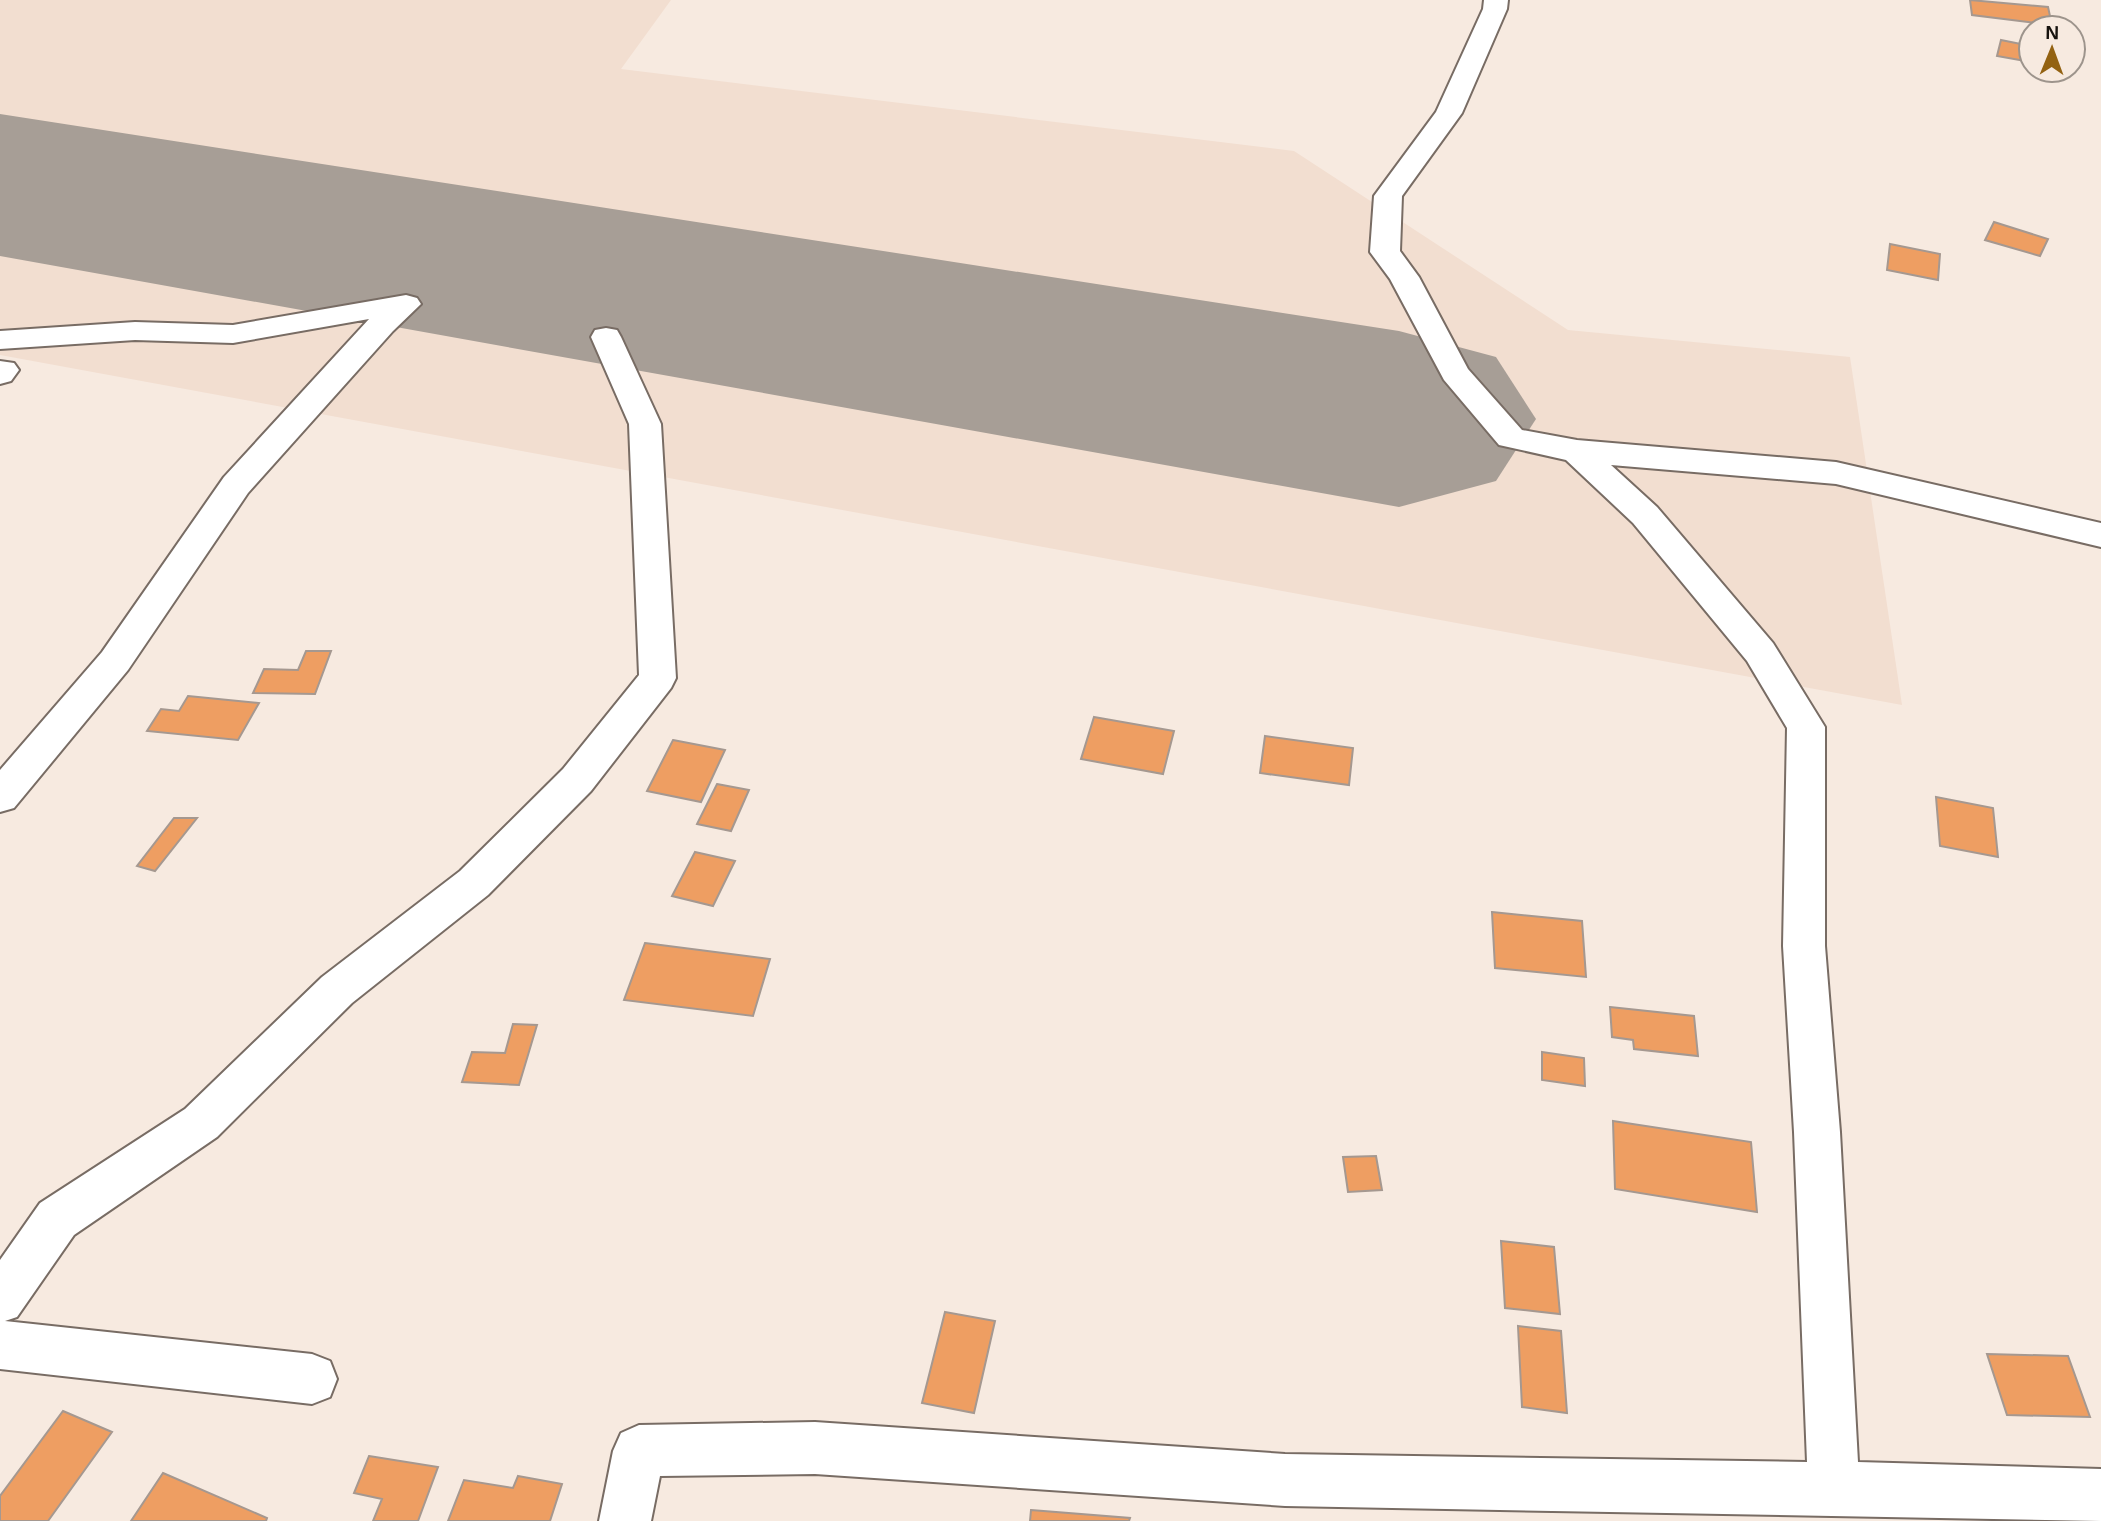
<svg xmlns="http://www.w3.org/2000/svg" width="2101" height="1521" font-family="Arial,sans-serif">
<style>
.built{fill:#f2ded0}
.lines{fill:none;stroke-linecap:round;stroke-linejoin:round}
.runway{fill:#a79e96;fill-rule:evenodd}
.building{fill:#ee9e62;stroke:#a59890;stroke-width:2}
.street-casing{stroke:#786c64;stroke-width:4}
.street{fill:#fff;fill-rule:evenodd}
</style>
<rect width="100%" height="100%" fill="#f7eae0"/>
<path class="built" d="M0 0H671L621 69 1294 151 1568 330 1850 357 1902 705 0 355Z"/>
<g class="lines">
<path class="runway" d="M0 114 1399 331 1496 357 1536 419 1496 481 1399 507 0 256Z"/>
</g>
<path class="building" d="M1970 0 2048 7 2052 25 1972 15Z
M2001 40 2031 46V62L1997 56Z
M1994 222 2048 239 2040 256 1985 240Z
M1890 244 1940 254 1938 280 1887 270Z
M306 651H331L315 694 253 693 264 669 298 670Z
M188 696 259 703 238 740 147 731 161 709 179 711Z
M1094 717 1174 731 1163 774 1081 759Z
M1265 736 1353 748 1349 785 1260 773Z
M673 740 725 750 701 802 647 791Z
M717 784 749 790 731 831 697 824Z
M1936 797 1993 808 1998 857 1940 846Z
M174 818H197L155 871 137 866Z
M695 852 735 861 713 906 672 896Z
M1492 912 1582 921 1586 977 1495 968Z
M645 943 770 959 753 1016 624 1000Z
M1610 1007 1694 1016 1698 1056 1634 1049 1633 1040 1612 1037Z
M513 1024 537 1025 519 1085 462 1082 472 1052 505 1053Z
M1542 1052 1584 1058 1585 1086 1542 1080Z
M1613 1121 1751 1142 1757 1212 1615 1189Z
M1376 1156 1382 1190 1348 1192 1343 1157Z
M1501 1241 1554 1247 1560 1314 1505 1308Z
M945 1312 995 1321 974 1413 922 1403Z
M1518 1326 1561 1331 1567 1413 1522 1407Z
M1987 1354 2068 1356 2090 1417 2007 1415Z
M63 1411 112 1432 48 1521H0V1496Z
M369 1456 438 1467 418 1521H373L382 1499 354 1493Z
M163 1473 267 1518 266 1521H131Z
M518 1476 562 1484 550 1521H448L464 1480 513 1488Z
M1031 1510 1130 1518 1129 1521H1030Z"/>
<g class="lines">
<g class="street-casing">
<path id="street" d="M1484 0H1508L1507 9 1462 113 1402 196 1400 251 1419 277 1468 369 1522 430 1577 440 1836 462 2101 523V547L1836 484 1611 465 1657 507 1773 643 1825 727V946L1840 1132 1858 1462 2101 1469V1521L1285 1506 815 1474 660 1476 651 1521H599L613 1451 621 1433 639 1425 815 1422 1285 1454 1807 1462 1794 1132 1783 946 1787 728 1747 661 1633 523 1566 460 1499 445 1444 380 1390 279 1370 252 1374 196 1436 112 1483 9Z
M406 295 417 298 421 304 393 331 248 493 128 670 14 808 0 812V770L102 652 224 477 369 319 233 343 135 340 0 349V331L135 322 233 325Z
M606 328 617 330 621 337 661 424 676 678 671 688 591 791 488 895 352 1003 217 1137 74 1235 17 1317 5 1321 312 1354 330 1361 337 1379 330 1397 312 1404 0 1369V1260L40 1203 185 1109 322 977 460 871 563 769 639 675 629 424 591 337 595 330Z
M0 361 14 363 19 370 11 381 0 384Z"/>
</g>
<use href="#street" class="street"/>
</g>
<g transform="translate(2052 49) rotate(1)"><circle r="33" fill="#f7eae0" stroke="#9d948c" stroke-width="2"/>
<path d="M0-5L12 26L0 18L-12 26Z" fill="#936212"/>
<text y="-10" font-size="19" font-weight="bold" text-anchor="middle" fill="#16120e">N</text>
</g>
</svg>
